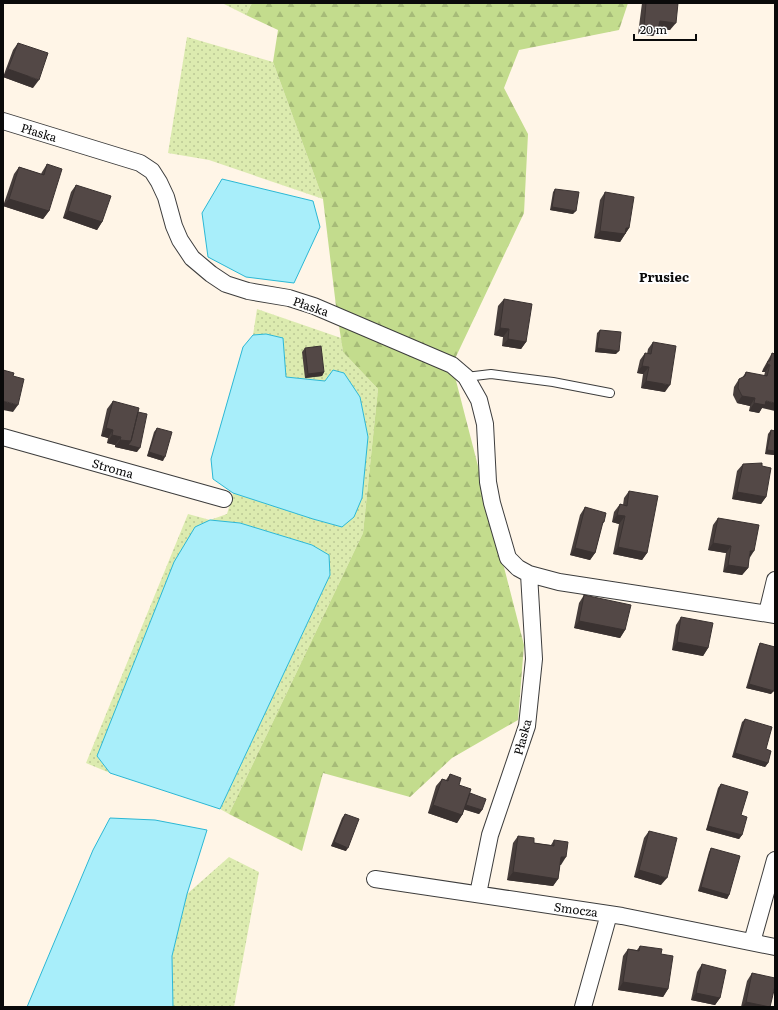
<svg xmlns="http://www.w3.org/2000/svg" width="778" height="1010" font-family="Literata,serif">
<style>
.grass{fill:url(#grass-dots)}
.forest{fill:url(#forest-firs)}
.water{fill:#a8eefa;stroke:#2bb8d5}
.lines{fill:none;stroke-linecap:round;stroke-linejoin:round}
.service-casing{stroke:#3d3d3d;stroke-width:10}
.minor-casing{stroke:#3d3d3d;stroke-width:18}
.service{stroke:#fff;stroke-width:8}
.minor{stroke:#fff;stroke-width:16}
.wall{fill:#473e3c}
.shaded-wall{fill:#3a3231}
.building{fill:#534846;stroke:#3a3231}
.labels{text-anchor:middle;dominant-baseline:central;stroke-width:4;stroke-linejoin:round;paint-order:stroke}
.street-label{font-size:12px;fill:#0a0a0a;stroke:#fff}
.neighbourhood-label{font-size:13px;font-weight:bold;fill:#0a0a0a;stroke:#fff}
</style>
<defs>
<pattern id="grass-dots" width="8" height="8" patternUnits="userSpaceOnUse"><rect width="8" height="8" fill="#dcebaf"/><path d="M2 2h.1M6 6h.1" fill="none" stroke="#bbc895" stroke-width="1.8" stroke-linecap="round"/></pattern>
<pattern id="forest-firs" width="22" height="20" patternUnits="userSpaceOnUse"><rect width="22" height="20" fill="#c3dc8d"/><path d="M5 1l3.5 6h-7zM16 11l3.5 6h-7z" fill="#a6bb78"/></pattern>
</defs>
<rect width="100%" height="100%" fill="#fff5e7"/>
<path class="grass" d="M222 3H252L246 15Z
M187 37 273 62 323 199 209 160 168 153Z
M257 309 341 338 343 352 378 389 363 533 229 814 220 809 330 575 312 545 240 523 210 520 97 756 110 773 86 763 188 514 210 520 227 514 233 493 313 519 342 527 362 498 368 437 360 397 344 373 333 370 325 381 286 377 283 338 266 334 253 335Z
M229 857 259 872 234 1007H173L172 956 187 894Z"/>
<path class="forest" d="M252 3H628L619 30 519 50 504 88 528 134 524 213 452 365 524 645 518 720 452 758 410 797 323 773 302 851 229 814 363 533 378 389 343 352 336 306 323 199 273 62 278 30 246 15Z"/>
<path class="water" d="M222 179 313 201 320 227 294 283 246 277 208 257 202 213Z
M266 334 283 338 286 377 325 381 333 370 344 373 360 397 368 437 362 498 354 517 342 527 313 519 233 493 213 479 211 459 243 347 253 335Z
M210 520 240 523 312 545 329 555 330 575 220 809 110 773 97 756 174 562 195 527Z
M110 818 155 820 207 830 187 894 172 956 173 1007H27L93 850Z"/>
<g class="lines">
<g class="service-casing">
<path id="service" d="M466 377 491 374 553 382 610 393"/>
</g>
<g class="minor-casing">
<path id="minor" d="M3 121 140 163 152 171 159 182 166 197 174 226 180 240 192 258 211 274 226 284 248 291 289 298 314 306 452 365 466 377 479 400 485 424 488 482 492 503 508 558 518 568 529 574 559 582 775 615
M3 437 224 499
M767 613 775 580
M375 879 622 916 775 947
M478 894 490 835 527 726 534 659 529 574
M752 942 775 860
M583 1007 609 914"/>
</g>
<use href="#service" class="service"/>
<use href="#minor" class="minor"/>
</g>
<path class="wall" d="M642 3H678L670 30 658 29 653 36 638 34Z
M18 43 33 88 3 77 13 50Z
M47 164 49 211 43 219 3 206 14 174 19 167 41 174 42 172Z
M76 185 102 222 97 230 63 218 71 192Z
M555 189 573 214 550 210 553 192Z
M605 192 629 228 620 242 594 238 600 200Z
M504 299 526 342 521 349 502 346 503 337 494 335 498 306Z
M600 330 616 354 595 352 597 333Z
M653 342 665 392 641 388 643 374 637 373 640 360 645 353 647 354 648 349Z
M305 348 324 372 322 376 305 378 302 352Z
M772 353 762 408 759 413 749 411 750 406 737 403 733 395 734 387 739 379 742 378 746 372 764 376 765 372H762L763 369Z
M113 401 138 412 137 452 115 447V445L107 443 108 438 101 436 107 409Z
M157 428 163 461 147 456 154 432Z
M771 430 775 455 765 454 768 434Z
M743 464 766 497 761 504 732 499 737 471Z
M629 491 647 553 642 560 613 554 619 524 612 522 614 512 620 504 623 505 624 498Z
M585 507 604 522 602 525 595 553 590 560 570 555 580 515Z
M718 518 749 559 748 568 742 575 723 572 726 553 708 550 713 525Z
M584 595 625 630 620 638 574 628 579 603Z
M681 617 708 648 703 656 672 650 676 625Z
M760 643 771 694 746 688 758 647Z
M745 719 766 749 768 763 765 767 732 757 742 722Z
M450 774 459 785 470 793 482 810 479 814 464 809 462 815 457 823 428 813 436 786 442 779 446 780Z
M721 784 742 835 739 839 706 830 718 788Z
M345 814 346 851 331 846 342 818Z
M649 831 661 885 634 877 644 838Z
M518 836 534 843 551 845 554 840 561 865H560L558 879 553 886 507 880 513 843Z
M711 848 729 895 727 899 698 891 709 852Z
M640 946 668 989 663 997 618 990 623 956 628 949 637 950Z
M702 964 720 998 715 1005 691 1000 697 972Z
M752 973 770 1007H741L747 981Z"/>
<path class="shaded-wall" d="M660 21 676 23 670 30 658 29 653 36 638 34 644 27Z
M8 69 39 80 33 88 3 77Z
M9 199 49 211 43 219 3 206Z
M552 207 576 211 573 214 550 210Z
M68 211 102 222 97 230 63 218Z
M626 228H629L620 242 594 238 600 231Z
M500 328 509 329 503 337 494 335Z
M508 339 526 342 521 349 502 346Z
M597 348 619 351 616 354 595 352Z
M767 364 770 365 765 372H762Z
M642 366 649 367 643 374 637 373Z
M324 372 322 376 305 378 308 374Z
M646 381 670 385 665 392 641 388Z
M742 396 755 398 750 406 737 403Z
M3 401 18 405 13 412 3 410Z
M766 401 775 403V411L762 408 759 413 749 411 754 403Z
M106 428 113 430 108 438 101 436Z
M112 435 121 437 115 445 107 443Z
M120 440 131 441 140 448 137 452 115 447Z
M767 450 775 451V455L765 454Z
M149 452 165 457 163 461 147 456Z
M737 492 766 497 761 504 732 499Z
M617 515 625 516 619 524 612 522Z
M713 543 731 546 726 553 708 550Z
M618 547 647 553 642 560 613 554Z
M575 548 595 553 590 560 570 555Z
M750 551H754L749 559Z
M728 565 748 568 742 575 723 572Z
M579 621 625 630 620 638 574 628Z
M677 642 708 648 703 656 672 650Z
M749 684 774 691 771 694 746 688Z
M735 753 768 763 765 767 732 757Z
M433 805 462 815 457 823 428 813Z
M465 805 482 810 479 814 462 809Z
M708 826 742 835 739 839 706 830Z
M334 842 348 848 346 851 331 846Z
M561 857H566L561 865 556 864Z
M639 870 667 878 661 885 634 877Z
M513 872 558 879 553 886 507 880Z
M701 887 729 895 727 899 698 891Z
M623 982 668 989 663 997 618 990Z
M696 993 720 998 715 1005 691 1000Z
M746 1002 770 1007H742Z"/>
<path class="building" d="M646 3H678L676 23 660 21 658 29 644 27Z
M18 43 48 53 39 80 8 69Z
M47 164 62 169 49 211 9 199 19 167 44 175Z
M76 185 111 196 102 222 68 211Z
M555 189 579 192 576 211 552 207Z
M605 192 634 197 629 228H626L625 234 600 231Z
M504 299 532 304 526 342 508 339 509 329 500 328Z
M600 330 621 332 619 351 597 348Z
M653 342 676 346 670 385 646 381 649 367 642 366 645 353 651 354Z
M321 346 324 372 308 374 305 348Z
M772 353 775 354V403L766 401 765 405 754 403 755 398 742 396 738 388 739 379 745 376 746 372 767 376 770 365 767 364 768 361H770Z
M3 370 14 373 13 376 24 379 18 405 3 401Z
M113 401 139 408 131 441 120 440 121 437 112 435 113 430 106 428Z
M138 412 147 414 140 448 128 445 131 441Z
M157 428 172 432 165 457 149 452Z
M771 430 775 431V451L767 450Z
M762 463V466L771 468 766 497 737 492 743 464Z
M629 491 658 496 647 553 618 547 625 516 617 515 620 504 627 506Z
M585 507 606 513 604 522H603L595 553 575 548Z
M718 518 759 525 754 551H750L748 568 728 565 731 546 713 543Z
M584 595 631 605 625 630 579 621Z
M681 617 713 623 708 648 677 642Z
M760 643 775 647V687L774 691 749 684Z
M745 719 772 727 766 749 771 751 768 763 735 753Z
M450 774 461 778 459 785 471 789 462 815 433 805 442 779 448 781Z
M721 784 748 792 741 815 747 817 742 835 708 826Z
M470 793 486 799 482 810 466 805Z
M345 814 359 819 348 848 334 842Z
M649 831 677 838 667 878 639 870Z
M518 836 534 838V843L554 846V840L568 842 566 857H561L558 879 513 872Z
M711 848 740 856 729 895 701 887Z
M640 946 662 949 661 954 673 956 668 989 623 982 628 949 639 951Z
M702 964 726 970 720 998 696 993Z
M752 973 775 978V986L770 1007 746 1002Z"/>
<g class="labels">
<g class="street-label">
<text transform="translate(39 132) rotate(17)">Płaska</text>
<text transform="translate(311 306) rotate(19)">Płaska</text>
<text transform="translate(113 468) rotate(16)">Stroma</text>
<text transform="translate(522 737) rotate(-75)">Płaska</text>
<text transform="translate(576 909) rotate(8)">Smocza</text>
</g>
<g class="neighbourhood-label">
<text x="664" y="276">Prusiec</text>
</g>
</g>
<rect width="778" height="1010" fill="none" stroke="#0a0a0a" stroke-width="8"/>
<path d="M634 34v6h62v-6" fill="none" stroke="#0a0a0a" stroke-width="2"/>
<text x="640" y="34" font-size="12" fill="#0a0a0a" stroke="#ffffff" stroke-width="3" paint-order="stroke">20 m</text>
</svg>
